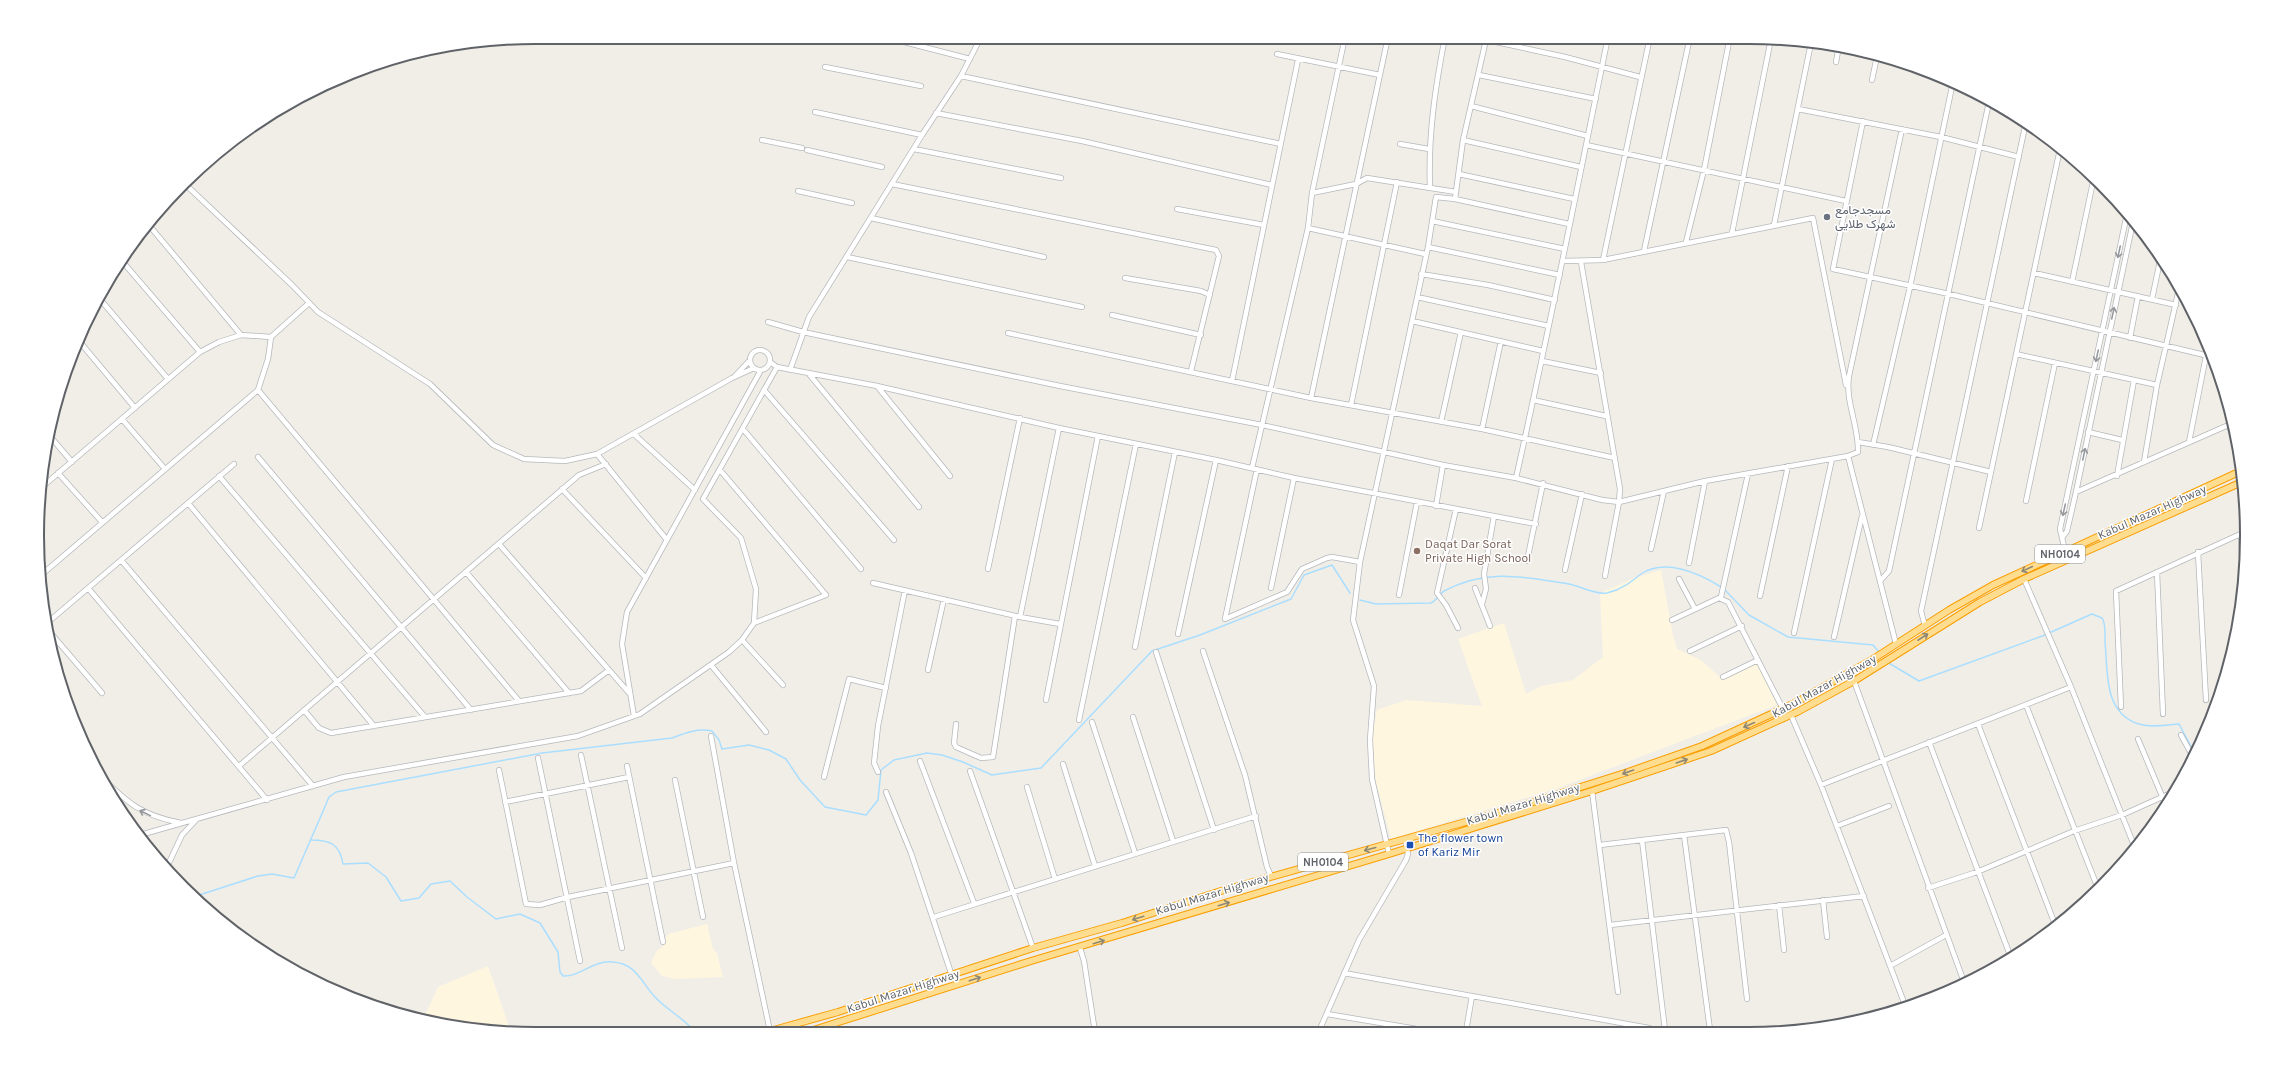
<svg xmlns="http://www.w3.org/2000/svg" width="2284" height="1071" font-family="Karla,Vazirmatn,sans-serif">
<style>
.commercial{fill:#fef6df}
.lines{fill:none;stroke-linecap:round;stroke-linejoin:round}
.stream{stroke:#aadeff;stroke-width:1.5}
.minor-casing{stroke:#b5b8bc;stroke-width:6}
.highway-casing{stroke:#f99e00;stroke-width:8}
.minor{stroke:#fff;stroke-width:4.5}
.highway{stroke:#fedd91;stroke-width:6}
.oneway{stroke:#979a9d}
.oneway2{stroke:#8f8874}
.worship-dot{fill:#6b7280;stroke:#fff;stroke-width:1.5}
.education-dot{fill:#8d6e63;stroke:#fff;stroke-width:1.5}
.transit-dot{fill:#1a4fb4;stroke:#fff;stroke-width:1.5}
.labels{text-anchor:middle;dominant-baseline:central;stroke-width:3;stroke-linejoin:round;paint-order:stroke}
.shield{fill:#fff;stroke:#8f9295;stroke-width:1}
.shield-label{font-size:11px;font-weight:bold;fill:#5f6368}
.worship-label{font-size:12px;fill:#5b616d;stroke:#fff;text-anchor:start}
.street-label{font-size:12px;fill:#5f6368;stroke:#fff}
.education-label{font-size:12px;fill:#785e54;stroke:#fff;text-anchor:start}
.transit-label{font-size:12px;fill:#164399;stroke:#fff;text-anchor:start}
.rim{fill:none;stroke:#5f6368;stroke-width:2}
</style>
<rect width="100%" height="100%" fill="#f1eee8"/>
<path class="commercial" d="M1661 570 1673 635 1677 649 1701 660 1723 680 1756 661 1777 705 1558 788 1391 839 1376 782 1372 735 1377 710 1406 700 1482 706 1458 639 1504 623 1526 694 1541 686 1573 680 1603 657 1600 593 1637 577Z
M707 924 713 949 717 953 723 977 675 979 662 976 651 963 656 952 663 946 668 934Z
M488 966 511 1032 438 1024 423 1020 438 987Z"/>
<g class="lines">
<path class="stream" d="M1724 589 1749 615 1788 637 1873 645 1880 653
M1360 600 1376 604 1431 603C1437 600 1439 594 1444 591 1488 568 1523 577 1569 584 1580 586 1595 595 1607 593 1621 590 1631 582 1641 574 1665 558 1699 573 1721 587
M2049 633 2092 614 2102 618C2106 623 2105 635 2105 642 2108 671 2103 713 2139 724 2151 728 2166 725 2179 724L2194 752
M1887 662 1919 681 2045 635
M311 840C330 840 340 844 343 864L368 863 386 877 401 901 419 898 431 884 450 881 467 897 496 919 520 914 540 923 558 952 560 972 563 976C580 977 593 960 612 962 636 963 641 982 655 997 668 1011 684 1018 696 1033
M193 897 258 876 272 874 294 878 324 809 329 797 336 792 542 753 672 738C685 733 698 728 712 731L719 740 722 749 749 745 769 750 786 759 800 780 825 807 866 815 878 800 881 770 894 760 927 753 942 755 963 762 992 775 1041 768 1152 651 1200 635 1291 599 1304 575 1332 565 1350 593"/>
<g class="minor-casing">
<path id="minor" d="M885 37 970 59
M1473 37 1565 57 1640 77
M1277 54 1380 75
M1836 62 1839 46
M825 67 921 86
M1479 75 1596 99
M961 76 1281 144
M1872 80 1877 56
M1471 106 1588 136
M1798 109 1941 137 2019 157
M815 112 922 135
M936 113 1082 141 1272 185
M1863 121 1833 269 1949 294 2213 357
M762 140 802 148
M1463 140 1581 167
M1400 144 1429 149
M1586 145 1846 201
M914 149 1061 178
M807 150 882 167
M1459 174 1574 199
M184 183 292 285 318 312 430 384 493 445 524 459 565 461 597 454 732 378 754 368
M892 184 1216 250 1219 256 1191 371
M1430 188C1428 136 1435 88 1445 37
M798 191 852 203
M1312 193 1356 184 1367 178 1456 192
M1455 199 1463 140 1486 40
M1177 209 1264 225
M871 218 1044 257
M1432 221 1565 249
M148 224 241 335
M1774 225 1811 43
M1308 228 1425 254
M1732 233 1771 39
M1686 242 1704 170 1730 37
M1428 247 1560 275
M1644 251 1690 37
M847 257 1082 307
M1603 260 1650 37
M122 261 200 352
M1563 261 1603 260 1813 218 1846 385
M1581 262 1620 489 1619 502 1605 576
M2034 273 2176 305
M1421 274 1488 285 1555 300
M1125 278 1201 291 1210 295
M2072 282 2094 177
M1417 297 1549 326
M99 298 168 379
M2152 299 2161 256
M1112 315 1201 335
M1412 321 1543 351
M768 322 803 332 1060 386 1262 425 1443 465 1516 478 1602 500 1619 502 1705 481 1848 456 1858 452C1859 426 1845 402 1849 376L1902 129
M1008 333 1311 398 1482 429 1615 458
M2130 338 2138 296
M79 341 135 408
M750 360a10 10 0 1 1 20 0a10 10 0 1 1-20 0Z
M2016 354 2157 385
M1542 361 1601 373
M770 362 777 367 877 386 1059 428 1216 460 1294 478 1536 524
M790 370 809 317 922 135 961 76 981 37
M809 374 919 507
M735 376 750 360
M1232 381 1298 60
M877 386 950 476
M258 390 519 701
M764 390 894 540
M1311 398 1388 37
M1533 400 1606 416
M1351 405 1397 182
M2231 417 2229 425 2239 457
M122 419 165 469
M1441 422 1461 332
M743 429 861 569
M1482 429 1501 341
M2088 432 2122 440
M48 434 72 462
M635 435 695 490
M1858 442 1888 447 1991 472
M2189 442 2206 356
M1873 445 1910 287 1953 82
M597 454 667 540
M1848 456 1896 644
M258 457 471 710
M2144 462 2157 385 2179 289
M1252 468 1308 228 1312 193 1345 37
M1257 469 1225 619 1287 592 1302 569 1327 558 1332 557 1360 562
M720 470 826 595 754 623
M58 473 102 522
M219 476 425 717
M2117 476 2134 380
M1516 478C1549 331 1578 184 1608 37
M42 487 200 352 219 342 241 335 271 337
M562 489 646 578
M2076 492 2233 423
M2026 501 2055 363
M188 503 374 726
M1436 506 1443 465
M1456 509 1437 593 1446 605 1458 628
M1979 528 2060 149
M2241 534 2243 581
M2062 538 2067 531 2076 492 2133 222
M499 544 630 694
M1651 549 1664 491
M2198 552 2206 700
M121 560 313 786
M2067 560 2060 529 2127 214
M1527 561 1543 483
M1689 563 1705 481
M988 569 1020 418
M1565 570 1582 494
M466 572 569 693
M2157 572 2163 714
M40 576 258 390 268 359 271 337 309 303
M1679 579 1695 609
M2024 579 2071 687 2135 848
M1880 581 1889 571 1989 102
M873 583 1020 617 1060 624
M88 588 267 800
M1271 588 1294 478
M1475 588 1490 626
M1399 595 1417 502
M1760 596 1788 466
M1721 597 1748 474
M1482 604 1486 589 1484 574 1494 516
M1020 617 1059 428
M1672 620 1719 598 1728 602 1783 709
M47 623 234 464
M1925 626 1921 611 2026 122
M48 630 102 693
M1794 633 1832 459
M1178 634 1216 460
M1834 637 1862 516
M742 640 783 685
M1135 647 1175 452
M1203 651 1245 775 1267 867 1271 876
M1690 651 1742 626
M1156 652 1214 830
M711 665 766 732
M928 670 944 599
M1723 677 1758 660
M1854 681 1964 982
M1046 700 1098 436
M2026 705 2097 886
M2121 707 2116 591 2247 531
M304 710 319 728 331 733 581 691 609 670
M1791 715 1821 785 1905 1005
M634 716 622 644 627 612 761 370
M1133 717 1173 841
M1079 720 1136 444
M1092 722 1135 853
M956 724 954 743 956 747 981 758 993 757 1015 616
M1978 724 2056 927
M2181 735 2192 755
M711 736 734 863 770 1031
M2138 739 2165 803
M1929 742 2010 955
M581 755 622 948
M538 758 580 961
M920 761 974 903
M1063 764 1095 866
M239 766 579 475 606 464
M627 766 663 942
M499 770 526 904 540 905 568 897 734 863
M970 771 1033 948
M878 772 874 763 878 726 905 590
M99 775C128 803 140 815 181 823
M824 777 849 679 886 688
M675 780 703 917
M1821 785 2071 687
M1027 787 1055 879
M1592 791 1618 992
M886 792 911 853 952 976
M505 802 629 777
M1837 826 1889 806
M140 835 344 777 578 736 640 714 729 652 742 640 754 623 756 589 741 538 703 499 777 367
M1684 835 1710 1030
M1642 840 1665 1030
M1600 845 1726 830 1729 842 1747 999
M1389 854 1372 779 1370 740 1374 686 1353 620 1360 562 1428 247 1436 197 1455 199 1569 224
M166 869 182 835 196 820
M1928 888 1977 872 2074 831 2122 815 2171 793
M1823 900 1827 937
M1779 905 1784 950
M934 917 1256 816
M1610 925 1864 896
M1080 948 1084 961 1095 1032
M1890 966 1946 935
M1344 973 1649 1028 1653 1030
M1327 1014 1429 1031
M1319 1031 1359 940 1406 860 1408 854 1405 839
M1466 1031 1472 996"/>
</g>
<g class="highway-casing">
<path id="highway" d="M763 1033 838 1012 1033 948 1122 923 1221 891 1508 810 1628 772 1702 746 1793 704 1870 661 1949 610 1993 585 2241 471
M804 1033 1031 961 1389 854 1592 791 1711 751 1797 712 1854 681 1980 602 2024 579 2242 482"/>
</g>
<use href="#minor" class="minor"/>
<use href="#highway" class="highway"/>
</g>
<defs><path id="oneway-shaft" d="M-6 0H5M1.5-3L5.5 0L1.5 3" fill="none" stroke-width="1.6" stroke-linecap="round" stroke-linejoin="round"/></defs>
<g class="oneway">
<use href="#oneway-shaft" transform="translate(2119 252) rotate(102)"/>
<use href="#oneway-shaft" transform="translate(2113 313) rotate(-78)"/>
<use href="#oneway-shaft" transform="translate(2097 356) rotate(102)"/>
<use href="#oneway-shaft" transform="translate(2084 454) rotate(-78)"/>
<use href="#oneway-shaft" transform="translate(2064 510) rotate(103)"/>
<use href="#oneway-shaft" transform="translate(145 813) rotate(-154)"/>
</g>
<g class="oneway2">
<use href="#oneway-shaft" transform="translate(2027 569) rotate(155)"/>
<use href="#oneway-shaft" transform="translate(1923 637) rotate(-33)"/>
<use href="#oneway-shaft" transform="translate(1749 725) rotate(156)"/>
<use href="#oneway-shaft" transform="translate(1682 761) rotate(-19)"/>
<use href="#oneway-shaft" transform="translate(1628 772) rotate(161)"/>
<use href="#oneway-shaft" transform="translate(1370 849) rotate(165)"/>
<use href="#oneway-shaft" transform="translate(1224 904) rotate(-17)"/>
<use href="#oneway-shaft" transform="translate(1138 918) rotate(162)"/>
<use href="#oneway-shaft" transform="translate(1099 942) rotate(-17)"/>
<use href="#oneway-shaft" transform="translate(975 979) rotate(-18)"/>
</g>
<circle class="worship-dot" cx="1827" cy="217" r="4"/>
<circle class="education-dot" cx="1417" cy="551" r="4"/>
<rect class="transit-dot" x="1406" y="841" width="8" height="8" rx="2"/>
<g class="labels">
<g class="shield">
<rect x="2035" y="545" width="50" height="18" rx="3"/>
<rect x="1298" y="853" width="50" height="18" rx="3"/>
</g>
<g class="shield-label">
<text x="2060" y="554">NH0104</text>
<text x="1323" y="862">NH0104</text>
</g>
<g class="worship-label">
<text x="1835" y="210">مسجدجامع<tspan x="1835" dy="14">شهرک طلایی</tspan></text>
</g>
<g class="street-label">
<text transform="translate(2152 512) rotate(-24)">Kabul Mazar Highway</text>
<text transform="translate(1824 686) rotate(-29)">Kabul Mazar Highway</text>
<text transform="translate(1523 804) rotate(-17)">Kabul Mazar Highway</text>
<text transform="translate(1212 894) rotate(-17)">Kabul Mazar Highway</text>
<text transform="translate(903 991) rotate(-18)">Kabul Mazar Highway</text>
</g>
<g class="education-label">
<text x="1425" y="544">Daqat Dar Sorat<tspan x="1425" dy="14">Private High School</tspan></text>
</g>
<g class="transit-label">
<text x="1418" y="838">The flower town<tspan x="1418" dy="14">of Kariz Mir</tspan></text>
</g>
</g>
<path d="M0 0H2284V1071H0ZM535 44H1749A491 491 0 0 1 2240 535V536A491 491 0 0 1 1749 1027H535A491 491 0 0 1 44 536V535A491 491 0 0 1 535 44Z" fill="#fff" fill-rule="evenodd"/>
<path class="rim" d="M535 44H1749A491 491 0 0 1 2240 535V536A491 491 0 0 1 1749 1027H535A491 491 0 0 1 44 536V535A491 491 0 0 1 535 44Z"/>
</svg>
